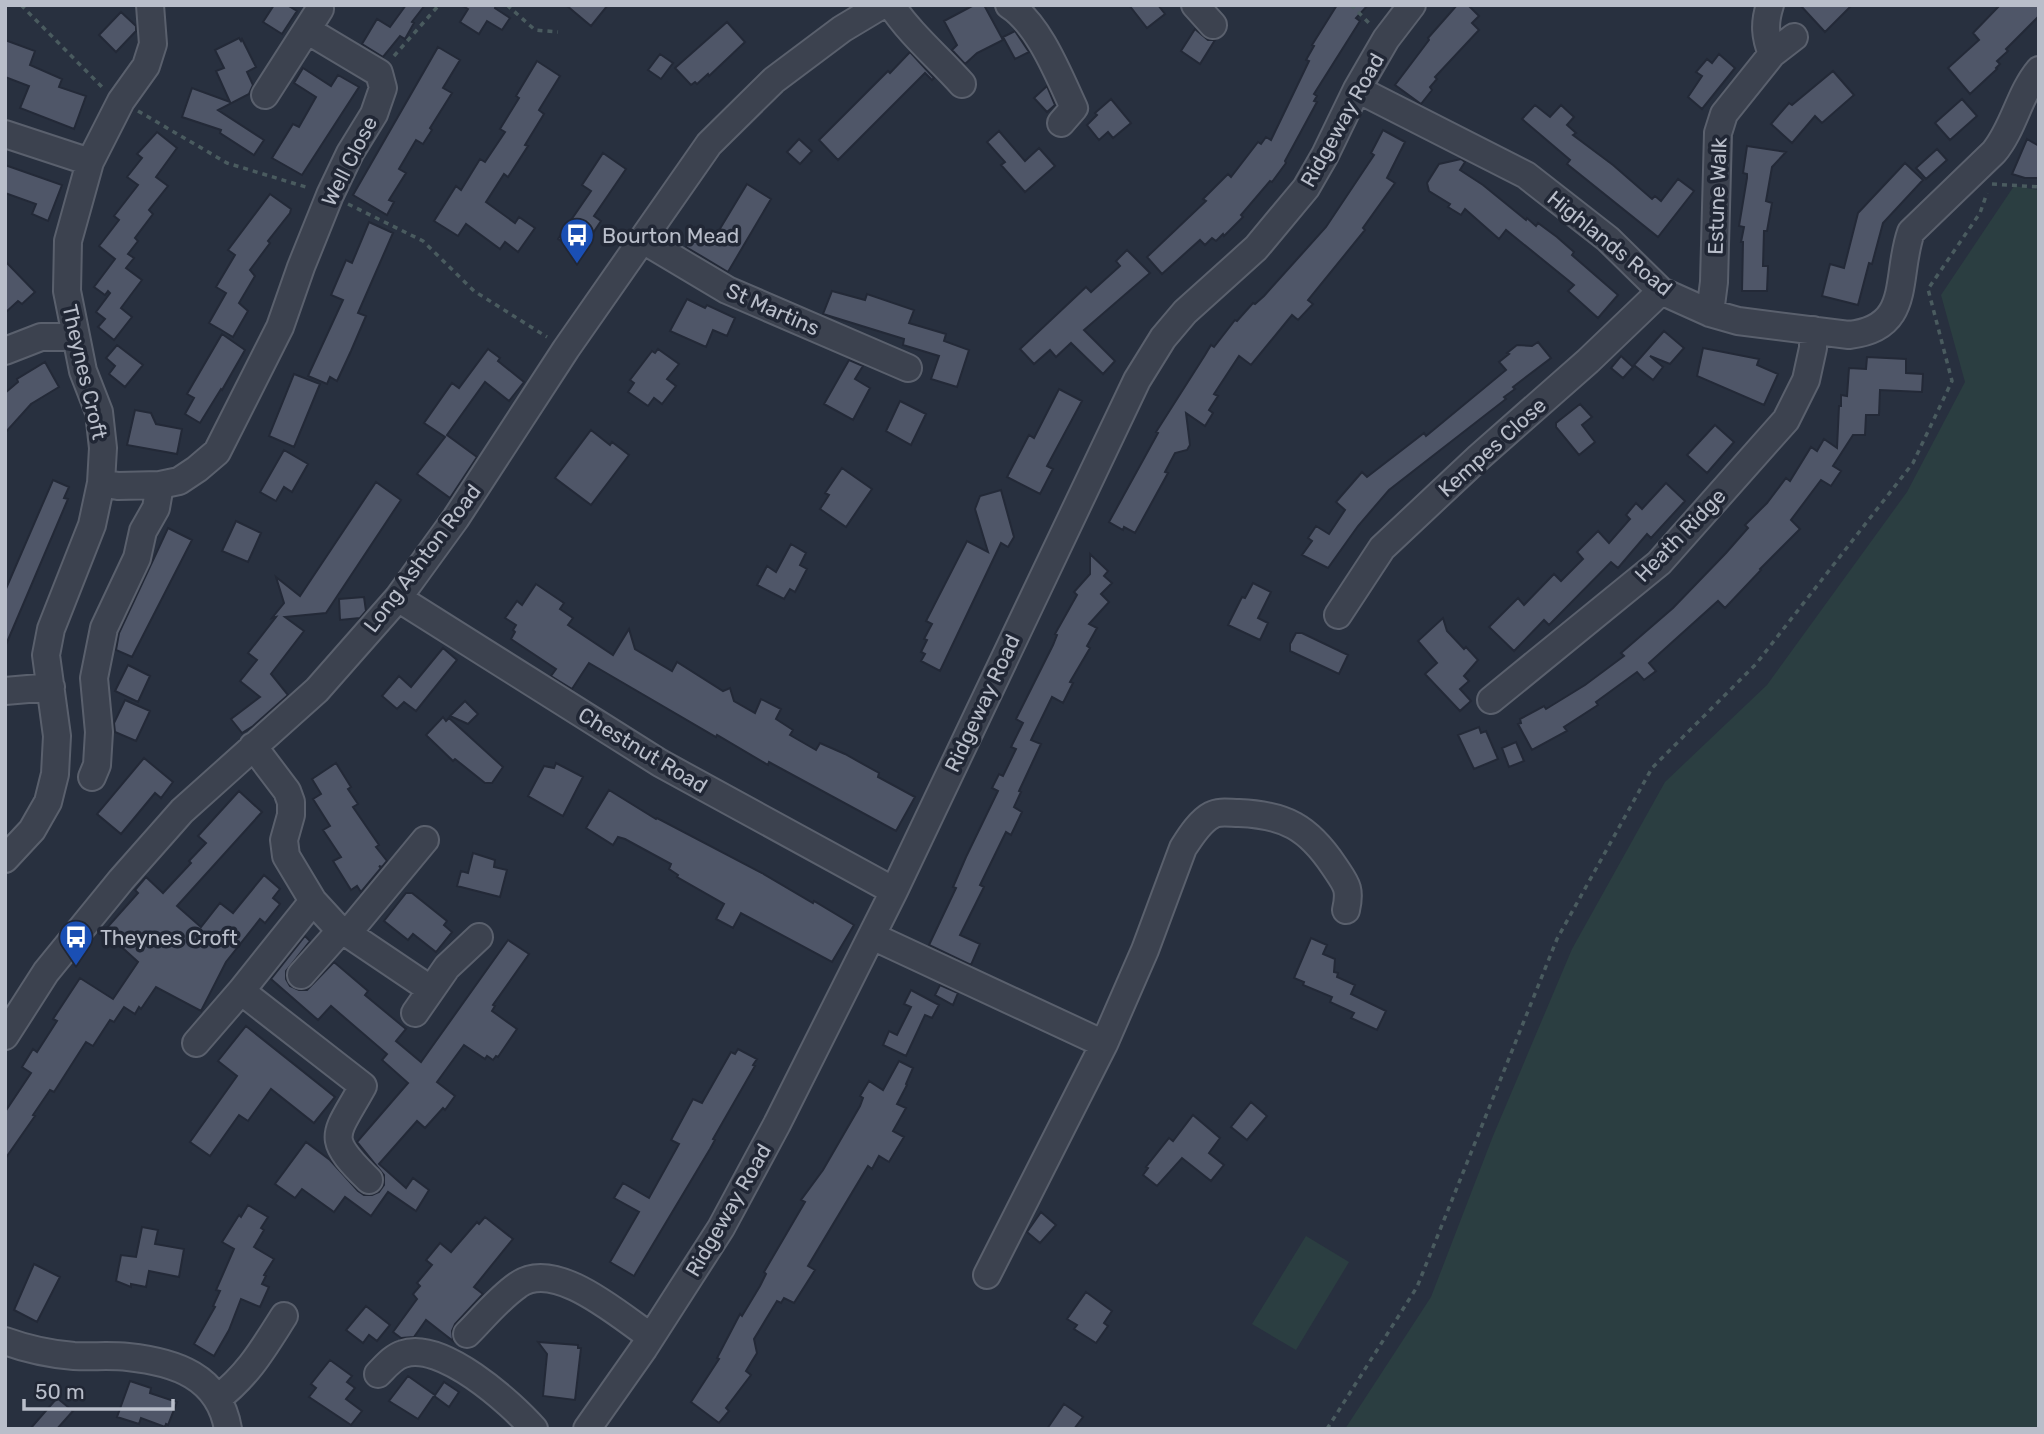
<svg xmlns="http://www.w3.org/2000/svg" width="2044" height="1434" font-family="Rubik,sans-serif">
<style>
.green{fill:#2b3e41}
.building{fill:#4f5668;stroke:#232937;stroke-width:2}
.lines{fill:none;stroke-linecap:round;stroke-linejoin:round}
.minor-casing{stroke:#5a606d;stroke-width:30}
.path{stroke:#4a5b5f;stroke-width:3.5;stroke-dasharray:5 5;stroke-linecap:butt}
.minor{stroke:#3c424f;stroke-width:26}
.labels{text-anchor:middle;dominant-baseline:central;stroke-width:7;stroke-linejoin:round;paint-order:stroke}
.street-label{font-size:21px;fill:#b9beca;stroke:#212735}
.poi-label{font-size:21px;fill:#b9beca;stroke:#212735;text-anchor:start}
</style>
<rect width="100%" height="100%" fill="#28303f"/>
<path class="green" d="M2014 186 2039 190V1429H1345L1431 1297 1493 1136 1572 949 1665 782 1767 685 1907 492 1965 382 1941 295Z
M1306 1236 1349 1262 1296 1350 1252 1324Z"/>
<path class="building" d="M274 5H287L297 11 282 34 263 22Z
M406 5H425L412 22 414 23 405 39 400 36 383 57 362 44 377 19 390 27Z
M461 5H496L495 8 510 18 502 30 487 21 479 34 460 22 468 9Z
M566 5H608L591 26Z
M974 5H984L1003 40 977 53 965 64 952 50 957 45 944 21Z
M1129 5H1158L1165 14 1147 28Z
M1337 5H1368L1356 18 1360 21 1314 94 1317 96 1314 101 1317 102 1285 161 1286 163 1272 182 1270 181 1241 215 1243 217 1224 236 1223 234 1216 241 1212 238 1205 245 1200 240 1162 274 1147 257 1206 201 1203 199 1228 174 1231 177 1258 142 1261 144 1266 137 1271 140 1309 61 1306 60 1314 46 1312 45Z
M1457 5H1468L1479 16 1472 23 1479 30 1435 77 1437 79 1430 87 1432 90 1421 104 1395 85 1429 40 1428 38Z
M1800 5H1852L1825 32Z
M2000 5H2039V16L2006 49 2008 51 1997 61 2000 64 1996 68 1997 69 1970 94 1948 68 1979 40 1973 33Z
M121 12 136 26V31L116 52 99 35Z
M727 22 745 42 709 76 708 74 697 84 695 82 691 85 675 68Z
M1195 29 1208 40H1215L1200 64 1181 51Z
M1015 31 1029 52 1015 59 1003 37Z
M239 38 241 41 242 39 256 67 247 72 253 85 249 94 218 110 264 140 254 155 220 133 221 130 182 117 192 88 230 102 216 71 224 68 215 50Z
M5 40 35 51 30 65 62 79 59 87 86 96 74 129 20 108 29 86 5 77Z
M438 47 460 60 443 88 452 93 430 128 432 130 423 144 416 140 399 169 406 173 389 200 394 202 387 215 353 195Z
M910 52 934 78 932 80 925 73 838 160 819 140 888 71 890 73Z
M660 54 673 63 661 79 648 70Z
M1719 54 1735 68 1702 109 1688 97 1702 76 1696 72 1707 59 1712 63Z
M537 61 560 76 539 110 544 114 525 145 528 146 508 177 504 174 486 202 515 223 519 217 535 228 518 252 505 242 500 249 466 224 458 236 434 221 456 186 461 190 480 159 485 162 505 132 500 129 519 98 516 96Z
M303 68 331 86 338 75 359 87 302 175 272 158 293 124 299 127 316 97 294 83Z
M1833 71 1854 95 1822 123 1815 116 1792 143 1771 124 1789 103 1792 105Z
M1047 86 1055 105 1047 112 1034 98Z
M1111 99 1131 123 1113 138 1108 132 1099 140 1087 125 1097 115 1095 113Z
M1962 99 1977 116 1950 140 1935 123Z
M1535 105 1550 117 1561 105 1574 117 1567 125 1576 133 1573 135 1613 165 1652 199 1655 196 1661 201 1678 179 1694 191 1658 237 1567 164 1570 160 1522 119Z
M1383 130 1405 142 1387 178 1395 183 1363 228 1365 230 1308 300 1313 304 1298 320 1292 315 1251 365 1239 356 1214 394 1218 396 1209 410 1213 413 1205 426 1186 413 1190 445 1187 450 1175 453 1165 472 1168 473 1135 533 1124 527 1123 530 1109 522 1158 433 1156 432 1205 355 1211 345 1214 347 1235 320 1237 321 1253 303 1255 304 1264 296 1326 227 1374 155 1371 153Z
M999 131 1025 161 1039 148 1055 166 1025 192 1001 165 1005 162 987 142Z
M157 132 177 148 156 177 168 186 149 210 153 214 135 238 138 241 128 254 134 258 126 268 142 280 121 308 132 317 114 340 98 327 105 319 96 312 110 293 108 291 105 295 94 287 115 259 99 246 119 220 114 216 138 185 127 177 142 158 137 154Z
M799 139 812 151 800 164 787 152Z
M2027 139 2039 146V178H2025L2012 174Z
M1747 146 1786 152 1772 167 1766 201 1772 203 1767 231H1764L1763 266H1768L1767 291H1742L1743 242H1741L1744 227 1739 226 1747 178V174L1743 173Z
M1937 149 1947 160 1926 179 1916 168Z
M603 153 626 169 594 216 601 221 579 254 558 239 591 191 582 185Z
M1461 159 1465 162 1460 170 1483 185 1526 220 1527 218 1536 226 1538 223 1557 237 1574 252 1572 255 1618 295 1598 318 1568 291 1574 285 1506 230 1499 239 1465 209 1461 215 1448 207 1450 204 1429 191 1427 183 1439 164Z
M1905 163 1923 180 1883 223 1872 264 1869 263 1858 305 1822 296 1830 264 1844 268 1858 213Z
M5 165 62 185 48 221 32 214 36 204 5 193Z
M747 184 771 199 728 272 686 247 695 227 715 237Z
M270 194 291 209 290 213 268 241 270 243 250 270 255 276 239 303 248 311 233 337 209 323 226 293 216 287 235 255 228 250Z
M369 222 393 233 358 313 366 316 351 351 337 381 330 377 327 384 308 376 343 300 331 295 346 260 352 263Z
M1127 250 1150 273 1084 330 1115 361 1103 374 1071 343 1056 357 1050 350 1034 364 1020 349 1086 287 1091 292 1120 266 1116 261Z
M5 261 35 292 22 304 18 301 5 313Z
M832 291 865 300 867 294 914 310 909 323 946 334 944 341 969 350 957 387 931 379 939 356 903 345 904 339 823 314Z
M687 299 705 308 707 305 735 318 727 336 713 330 706 347 670 331Z
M1664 331 1684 348 1670 364 1650 356 1663 367 1653 380 1634 365Z
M222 334 245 350 222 390 221 389 200 423 185 414 194 398 187 394Z
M1538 342 1551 358 1513 387 1515 389 1504 397 1506 399 1389 490 1358 526 1328 568 1302 555 1312 541 1308 538 1316 526 1329 534 1345 510 1336 502 1362 472 1367 477 1424 433 1426 436 1506 370 1499 362 1509 354 1507 353 1517 345 1532 346Z
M117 345 143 365 125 387 109 374 115 366 106 358Z
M1703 348 1759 359 1757 365 1778 374 1764 405 1697 376Z
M488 349 500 358 498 361 524 382 509 401 485 382 447 435 477 457 450 498 417 474 445 437 424 423 452 383 459 388Z
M658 349 679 364 667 379 676 386 662 404 654 398 648 406 628 392 634 383 630 380 652 351 655 353Z
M1621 356 1633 367 1623 378 1611 368Z
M1867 357 1906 359V373L1923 374 1922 392 1880 390 1879 415H1866L1865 435H1853L1833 466 1841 471 1831 486 1821 480 1791 520 1800 529 1760 569 1761 570 1725 608 1718 601 1649 663 1656 671 1644 680 1637 672 1596 702 1598 705 1564 727 1567 731 1532 750 1518 724 1521 723 1520 719 1544 706 1546 709 1585 685 1624 656 1621 653 1673 608 1726 553 1748 528 1745 525 1767 503 1786 478 1790 481 1811 447 1817 451 1824 439 1837 448 1839 406H1841V395L1847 396 1849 368 1866 369Z
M849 360 863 366 855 379 870 388 853 420 824 404Z
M45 362 59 387 31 404 5 433V393L18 382 17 379Z
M294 374 320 384 294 447 269 436Z
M1059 389 1082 401 1047 466 1053 469 1040 494 1007 477 1029 435 1034 438Z
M900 401 926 414 911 445 886 431Z
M1580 404 1592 417 1582 425 1595 442 1579 455 1556 427V423Z
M135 410 151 413 156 424 182 429 177 454 127 445Z
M1715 425 1734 442 1707 473 1687 455Z
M591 430 610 445 612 442 629 455 591 505 555 478Z
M284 450 308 464 292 492 284 487 276 501 260 492Z
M842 468 872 489 846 527 820 509 829 495 825 493Z
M53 480 69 487 64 498 68 499 5 647V591Z
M376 482 401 500 326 613 285 617 304 631 271 674 288 695 253 726 242 733 231 719 260 697 240 681 257 660 248 653 276 617 272 618 284 603 276 577 300 596Z
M1666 483 1685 501 1651 538 1647 534 1618 568 1611 562 1549 625 1544 620 1514 651 1489 627 1518 598 1524 605 1554 574 1561 581 1583 559 1577 552 1598 531 1609 543 1630 519 1626 515 1636 503 1642 509Z
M1001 490 1014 537 1008 547 1001 543 940 671 921 661 925 654 921 652 927 640 924 639 932 624 926 621 967 541 988 552 975 509 980 496Z
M236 521 261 533 248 562 222 551Z
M168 528 192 540 132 657 116 650 119 633Z
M791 544 806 553 800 565 807 569 795 592 790 589 784 599 757 585 767 566 776 572Z
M1090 554 1108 571 1104 576 1112 583 1101 594 1109 602 1089 624 1097 628 1087 646 1090 648 1070 682 1073 683 1063 703 1052 697 1031 740 1041 744 1019 791 1021 792 1014 807 1022 812 1011 835 1006 832 980 885 984 887 960 935 980 944 971 965 929 945 956 888 953 887 966 857 998 791 992 788 999 774 1003 776 1016 749 1011 747 1023 723 1016 719 1053 645 1057 635 1055 634 1077 595 1074 592 1090 574Z
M1253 583 1271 592 1258 618 1268 623 1260 640 1228 625 1242 597 1245 598Z
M536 584 564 603 560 609 573 618 568 625 613 655 629 629 635 649 672 671 677 662 723 691 730 688 734 701 755 713 761 699 781 709 776 719 793 730 790 735 816 750 820 743 845 754 879 773 878 777 915 797 896 831 769 762 768 765 717 735 716 737 589 663 572 689 551 676 556 669 511 639 515 632 513 630 516 625 505 618 517 601 522 605Z
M364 597 366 611 360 618 340 620 339 599Z
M1443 618 1447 631 1464 649 1466 647 1478 660 1464 676 1469 681 1460 689 1471 701 1460 711 1425 674 1437 663 1418 641Z
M1296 633H1302L1348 655 1339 674 1290 651V644Z
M443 648 457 660 416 711 404 702 397 709 382 696 399 676 411 687Z
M128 665 150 676 138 702 115 691Z
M125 700 150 711 136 741 115 732 114 723Z
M465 701 478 714 468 724 450 716Z
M443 717 446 721 449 718 503 767 492 783H485L455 759 453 761 426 735Z
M1479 727 1481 733 1486 731 1498 759 1474 769 1458 735Z
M1516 742 1524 761 1509 767 1502 748Z
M144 758 173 782 161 798 155 793 121 834 97 814Z
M336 763 351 787 348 789 358 804 353 807 379 845 376 847 387 861 382 867 379 866 381 868 361 892 357 886 351 890 333 861 341 857 323 830 330 826 313 799 321 794 312 779Z
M556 763 583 777 563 816 528 796 544 766 554 768Z
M609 790 656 819 657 818 762 873 813 903 814 901 854 925 832 962 741 913 733 928 716 919 724 904 677 877 678 875 669 869 671 864 625 839 618 837 613 845 586 828Z
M239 791 262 812 177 906 201 927 220 903 233 913 264 875 280 889 273 898 280 904 265 923 260 919 226 962 201 1011 156 987 141 1009 139 1007 135 1014 124 1007 114 1022 110 1020 93 1046 86 1042 54 1092 50 1090 33 1115 35 1116 5 1159V1112L31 1073 22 1067 33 1049 37 1052 57 1021 53 1019 80 978 113 999 138 962 104 931 138 893 135 890 146 877 163 893 191 863 189 861 206 843 198 836Z
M473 853 495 860 494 867 507 870 500 897 457 886 461 871 468 873Z
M406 893H412L447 921 444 925 452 932 436 952 413 934 408 940 384 921Z
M305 936 310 941 286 971V979L290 986 299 990H307L334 962 368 991 365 995 406 1029 396 1041 421 1062 508 940 529 954 493 1005 495 1006 492 1011 517 1029 498 1057 496 1056 493 1060 487 1056 485 1059 464 1045 437 1082 455 1096 445 1110 443 1108 425 1128 417 1121 379 1164 406 1188 413 1178 429 1190 416 1211 388 1192 371 1216 345 1197 334 1212 302 1189 295 1198 275 1184 306 1142 330 1160 358 1191 364 1195H372L379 1192 384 1185V1175L357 1142 408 1083 382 1060 387 1054 331 1006 318 1020 271 979Z
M1311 938 1327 945 1323 954 1335 959 1334 972 1338 973 1337 977 1355 985 1351 994 1386 1011 1377 1030 1351 1018 1354 1013 1330 1002 1332 997 1303 985 1304 982 1294 978Z
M940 985 958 993 953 1005 935 995Z
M911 990 939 1005 932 1018 925 1015 906 1056 883 1045 889 1031 897 1035 911 1007 904 1004Z
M246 1026 335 1097 314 1123 271 1089 248 1121 239 1115 210 1156 190 1142 237 1076 218 1061Z
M738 1049 757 1059 753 1065 755 1066 713 1139 715 1140 710 1149 634 1276 610 1262 639 1212 614 1198 623 1183 649 1198 679 1144 671 1140 693 1099 702 1103 731 1052 735 1054Z
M899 1061 913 1068 906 1084 907 1085 897 1104 906 1108 893 1131 904 1137 889 1162 879 1156 872 1169 868 1166 808 1266 815 1270 794 1303 784 1298 781 1303 777 1301 754 1339 757 1353 746 1371 751 1375 726 1408 729 1411 719 1423 691 1402 719 1359 717 1358 740 1314 742 1316 760 1286 766 1274 764 1272 805 1202 801 1200 823 1170 860 1106 863 1098 860 1096 869 1081 883 1090Z
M1251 1102 1267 1116 1247 1140 1231 1127Z
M1193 1115 1220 1138 1209 1153 1224 1165 1211 1181 1182 1158 1157 1186 1143 1175 1148 1168 1146 1167 1169 1138 1173 1141Z
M248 1205 268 1217 261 1228 264 1230 254 1247 274 1259 264 1275 266 1276 262 1284 269 1287 260 1307 241 1299 229 1330 214 1356 194 1344 215 1307 213 1306 220 1291 216 1290 234 1249 222 1242 239 1215 241 1217Z
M1041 1212 1056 1225 1040 1243 1027 1232Z
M485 1217 513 1239 474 1287 483 1294 455 1324 452 1331 453 1341 426 1320 414 1337 401 1338 393 1332 417 1299 413 1294 420 1286 417 1283 432 1265 426 1260 440 1243 451 1252 477 1222 479 1224Z
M142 1227 158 1230 155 1244 184 1249 179 1277 149 1271 146 1287 131 1284V1287L116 1281 121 1255 136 1257Z
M34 1264 60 1277 37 1322 14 1310Z
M1086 1292 1112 1311 1104 1323 1108 1326 1096 1343 1074 1329 1077 1325 1067 1319Z
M366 1306 390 1325 377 1341 369 1335 363 1343 346 1330Z
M538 1342 578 1345V1348H581L575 1400 543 1396 547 1354Z
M330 1360 352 1376 347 1382 355 1388 346 1399 362 1411 351 1425 309 1397 316 1388 311 1384Z
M408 1376 435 1395 444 1382 459 1392 449 1407 434 1396 418 1419 389 1401Z
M130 1381 151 1388 150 1393 177 1402 168 1425 166 1424 165 1427 141 1418 139 1424 117 1417Z
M57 1398 73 1411 57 1429H30Z
M1064 1404 1083 1417 1074 1429H1047Z"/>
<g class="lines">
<g class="minor-casing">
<path id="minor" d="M891 5C911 35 938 57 962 84
M1009 5C1039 24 1059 76 1074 108L1061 123
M1195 5 1213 25
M1770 5C1764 23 1765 37 1772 54L1794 37
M1357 89 1526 175 1608 239 1661 291 1710 313 1738 321 1849 335C1913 328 1895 277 1911 232L1994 152C2014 128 2019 94 2039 70
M265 95 320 9
M5 134 90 162
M643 240 727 290 908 368
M1710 313 1714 282 1718 133 1724 114 1772 54
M5 351 41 337H75
M101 483 118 486 160 485 179 481 197 469 217 452 280 327 301 267 330 195 350 153 374 114 383 88 379 73 307 30
M398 598 660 763 894 891
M1338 615 1382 548 1479 457 1588 361 1661 291
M5 691 51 687
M1491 700 1659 563 1786 420 1806 380 1813 348V330
M253 746 287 791 291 802V815L284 840 286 856 313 901 335 925 430 989
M92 777 97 765 99 732 94 678 104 628 137 558 143 531 156 508 160 485
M5 859 32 830 48 802 55 774 57 736 46 655 51 629 92 525 101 483 103 448 99 412 83 371 67 291 68 241 90 162 121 101 146 66 153 44 150 5
M313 901 241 991 363 1086C335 1137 324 1136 369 1180
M347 934 425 840
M872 936 1104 1044 987 1275
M301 975 341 930
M415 1013 447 967 479 937
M5 1036 46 972 121 880 182 811 317 690 398 598 456 518 566 349 709 144 774 80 842 29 882 5
M196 1043 241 991
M1104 1044 1145 950 1183 848C1190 837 1200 821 1212 815 1219 811 1230 813 1239 813 1285 815 1308 827 1334 866 1346 884 1351 888 1346 910
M467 1334C483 1318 499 1298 518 1285 555 1258 620 1316 651 1337
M5 1341C27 1349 50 1354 74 1356 92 1357 110 1355 128 1357 175 1362 219 1376 228 1429
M378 1374C385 1367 393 1357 403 1354 441 1340 510 1402 534 1429
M217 1399C249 1374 263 1349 284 1316
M587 1429 644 1348 721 1228 777 1124 894 891 1137 380 1163 338 1185 312 1256 248 1306 188 1325 155 1357 89 1386 39 1412 5"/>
</g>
<path class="path" d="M21 5 103 88
M507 5 535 30 558 32
M1351 5 1369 23
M394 56 439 5
M138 111 227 163 309 188
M1992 184 2039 187
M348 204 423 241 474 291 547 337
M1327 1429 1417 1287 1557 939 1652 768 1756 664 1913 463 1952 381 1928 289 1980 213 1987 193"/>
<use href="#minor" class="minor"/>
</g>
<defs>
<g id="bus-pin" transform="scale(1.75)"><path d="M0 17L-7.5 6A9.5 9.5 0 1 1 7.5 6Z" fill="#1a4fb4" stroke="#212735"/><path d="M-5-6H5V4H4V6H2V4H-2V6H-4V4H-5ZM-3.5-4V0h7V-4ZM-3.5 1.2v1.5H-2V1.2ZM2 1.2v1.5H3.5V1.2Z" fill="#fff"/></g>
</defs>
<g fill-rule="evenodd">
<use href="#bus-pin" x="577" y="235"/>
<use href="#bus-pin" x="76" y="937"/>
</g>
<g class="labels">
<g class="street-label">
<text transform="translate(1342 120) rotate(-61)">Ridgeway Road</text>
<text transform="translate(349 161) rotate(-63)">Well Close</text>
<text transform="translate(1717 196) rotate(-88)">Estune Walk</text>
<text transform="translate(1610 243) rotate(39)">Highlands Road</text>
<text transform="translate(773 309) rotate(24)">St Martins</text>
<text transform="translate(85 372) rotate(77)">Theynes Croft</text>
<text transform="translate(1492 447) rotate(-42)">Kempes Close</text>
<text transform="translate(1680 535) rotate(-46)">Heath Ridge</text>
<text transform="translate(422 558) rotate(-53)">Long Ashton Road</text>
<text transform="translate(982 703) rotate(-65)">Ridgeway Road</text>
<text transform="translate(643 750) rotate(31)">Chestnut Road</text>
<text transform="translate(728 1210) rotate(-60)">Ridgeway Road</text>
</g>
<g class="poi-label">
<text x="602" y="235">Bourton Mead</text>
<text x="100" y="937">Theynes Croft</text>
</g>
</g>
<rect width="2044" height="1434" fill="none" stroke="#b9beca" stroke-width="14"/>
<path d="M24 1399v10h149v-10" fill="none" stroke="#b9beca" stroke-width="3.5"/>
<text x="35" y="1399" font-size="21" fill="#b9beca" stroke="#212735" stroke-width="5" paint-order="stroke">50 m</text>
</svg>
